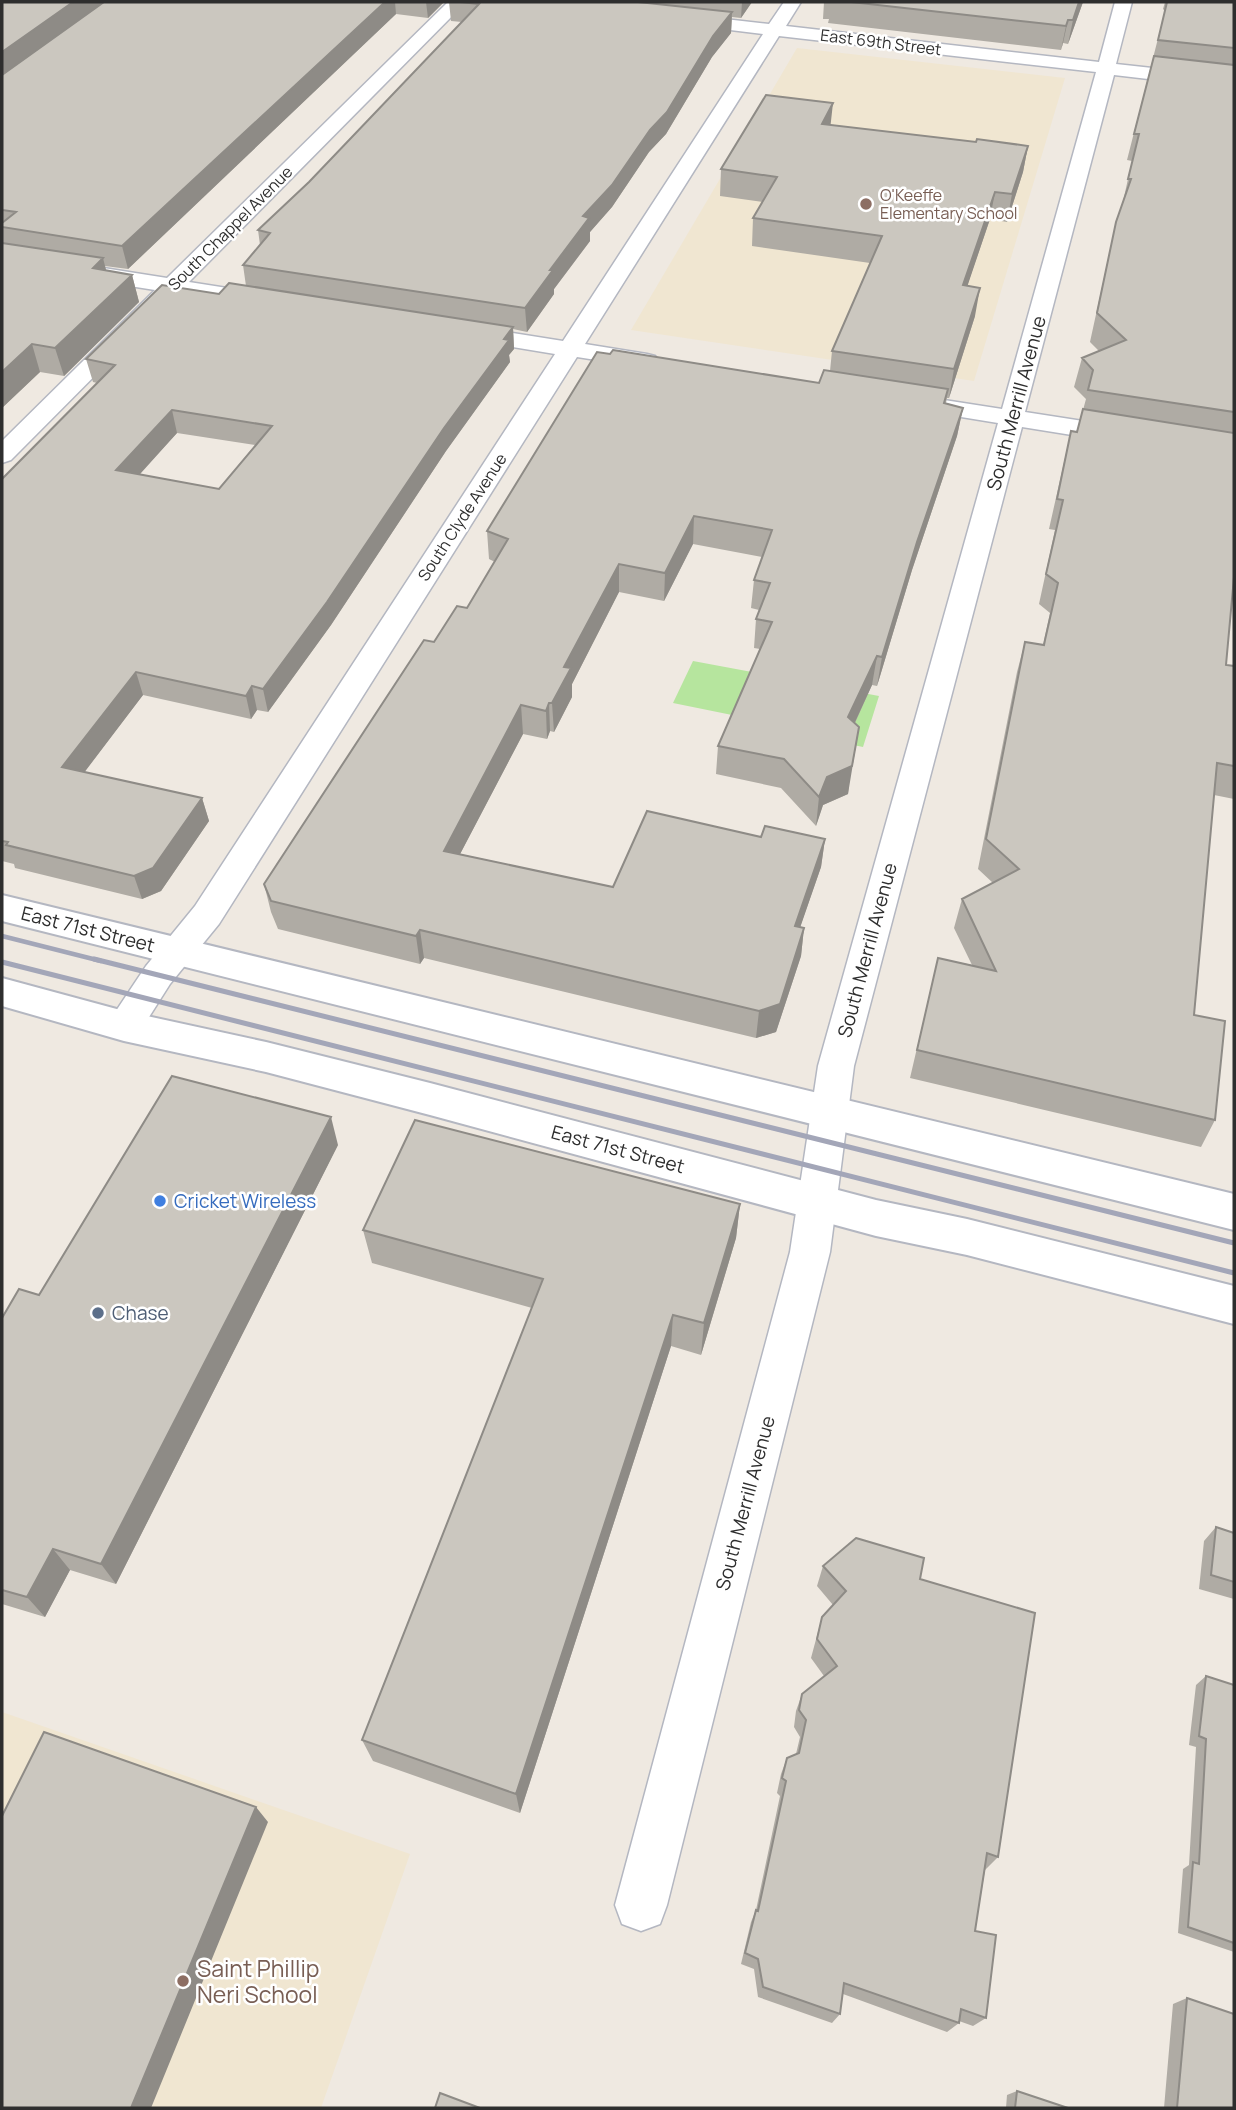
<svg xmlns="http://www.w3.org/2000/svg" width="1236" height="2110" font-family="Manrope,sans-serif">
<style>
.education{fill:#f0e6d1}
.green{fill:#b6e59e}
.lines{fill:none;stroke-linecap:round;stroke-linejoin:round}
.minor-casing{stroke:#b4b7c1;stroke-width:3}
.secondary-casing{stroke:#b4b7c1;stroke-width:4}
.minor{fill:#fff;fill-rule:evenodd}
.secondary{fill:#fff;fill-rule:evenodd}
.rail-far1{stroke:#a3a6b8;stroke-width:4.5}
.rail{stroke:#a3a6b8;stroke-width:5}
.wall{fill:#afaba4;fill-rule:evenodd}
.shaded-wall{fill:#8e8b86}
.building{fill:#cbc7bf;stroke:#8e8b86;stroke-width:2;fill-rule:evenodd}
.education-dot{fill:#8d6e63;stroke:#fff;stroke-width:2.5}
.shop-dot{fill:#3f7fe0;stroke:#fff;stroke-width:2.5}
.service-dot{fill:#5c6f8a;stroke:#fff;stroke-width:2.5}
.labels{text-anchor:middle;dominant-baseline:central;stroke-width:5;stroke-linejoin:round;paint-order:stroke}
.far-street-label{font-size:16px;fill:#2e2e2e;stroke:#fff}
.far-education-label{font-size:16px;fill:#785e54;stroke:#fff;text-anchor:start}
.street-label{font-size:19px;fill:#2e2e2e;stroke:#fff}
.shop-label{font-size:19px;fill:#366cbe;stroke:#fff;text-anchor:start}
.service-label{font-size:19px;fill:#4e5e75;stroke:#fff;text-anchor:start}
.near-education-label{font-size:23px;fill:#785e54;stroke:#fff;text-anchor:start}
</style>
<rect width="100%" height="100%" fill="#efe9e1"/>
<path class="education" d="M797 48 1065 78 974 381 631 330Z
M2 1712 410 1854 321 2108H2Z"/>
<path class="green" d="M693 661 879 696 863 747 736 721 737 716 673 703Z"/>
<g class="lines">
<g class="minor-casing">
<path id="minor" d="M448 2H466L189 282 278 296 281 301 278 306 270 308 177 293 11 460 2 463V441L155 290 2 266V252L167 278Z
M784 2H801L786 26 1099 62 1115 2H1132L1116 64 1234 77V89L1114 75 1025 412 1128 428 1137 431 1141 436 1137 441 1128 444 1022 427 854 1066 830 1252 667 1905 660 1924 641 1931 622 1924 615 1905 790 1252 818 1066 998 423 912 409 903 407 900 402 903 397 912 395 1002 409 1096 72 779 36 585 344 647 354 655 356 659 361 655 366 647 368 577 357 219 924 170 984 137 1036 124 1040 111 1036 106 1026 146 966 195 906 555 354 463 339 455 337 451 332 455 327 463 325 563 341 763 34 681 24 672 19 681 14 769 24Z"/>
</g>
<g class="secondary-casing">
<path id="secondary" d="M2 895 1234 1194V1230L2 921Z
M2 978 124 1011 266 1042 430 1083 876 1200 967 1219 1234 1286V1324L967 1255 876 1236 430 1115 266 1072 124 1041 2 1006Z"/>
</g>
<use href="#minor" class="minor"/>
<use href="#secondary" class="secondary"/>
<path class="rail-far1" d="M2 936 101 961"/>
<path class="rail" d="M94 959 1234 1243
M2 962 1234 1273"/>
</g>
<path class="wall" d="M2 2H444L428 18 396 14 128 269 105 266 106 270 132 275 139 302 64 376 40 372 2 408Z
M449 2H752L741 18 732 17 731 33 712 57 666 134 649 152 612 207 590 232V241L554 289V294L527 332 513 329 514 349 509 355 510 362 446 451 331 625 268 712 257 710 251 719 143 695 84 772 202 798 209 821 161 891 142 899 15 868 14 864 2 861V479L97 383 93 382 86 359 219 294 246 286 243 265 260 245 258 230 309 182 462 22 451 21ZM177 433 255 445 219 489 139 474Z
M824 2H1083L1068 44 1063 43 1061 50 828 23 829 19H823Z
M1165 2H1234V577L1226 665 1234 666V799L1214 795 1194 1015 1215 1120 1201 1147 910 1078 938 958 972 965 954 928 962 899 993 883 978 869 1017 672 1025 642 1043 645 1050 613 1039 604 1055 530 1049 529 1071 431 1077 432 1086 399 1074 387 1082 358 1099 351 1090 342 1110 250 1116 222 1122 206 1132 161 1127 160 1165 11 1163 9Z
M831 125 976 142 1028 146 1023 172 1007 222 990 219 967 286 975 316 949 398H947L946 403 963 408 957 436 912 570 877 686 872 685 855 723 848 794 823 805 816 826 781 788 716 774 718 746 760 649 754 648 756 619 759 610 751 608 754 580 762 557 693 544 664 601 619 592 572 684V697L554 732 550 731 547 739 523 734 460 854 613 887 761 837 825 839 821 867 800 927 804 928 801 956 776 1032 756 1038 424 958 420 964 278 929 271 912 264 884 434 642 467 608 495 562 489 559 487 531 819 383 830 371 832 351 870 263 752 246 753 218 763 202 720 196 721 169Z
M338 1145 116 1584 70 1570 45 1617 2 1604V1318L39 1295Z
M740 1204 736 1238 701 1355 671 1346 520 1813 373 1761 362 1740 532 1308 372 1263 363 1230Z
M1216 1527 1234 1533V1599L1199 1589 1204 1541Z
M823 1566 920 1579 998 1857 985 1870 975 1931 986 2018 973 2026 959 2021V2023L947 2032 843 1994 840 2014 832 2023 758 1997 754 1969 741 1964 751 1922 756 1910 780 1796 777 1793 781 1774 787 1758 796 1754 800 1737 794 1727 796 1711 802 1694 824 1676 811 1658 822 1617 833 1605 817 1586Z
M1206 1676 1234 1685V1952L1178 1933 1183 1869 1189 1865 1196 1747 1189 1745 1196 1685Z
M1187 1998 1234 2108H1164L1173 2004Z
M1017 2091 1068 2108H1006L1007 2095Z"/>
<path class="shaded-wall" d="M73 2H107L2 78V52Z
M385 2H395L396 14 128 269 122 246Z
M426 2H444L428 18Z
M742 2H752L741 18Z
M1079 2H1083L1068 44 1073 20Z
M732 12 731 33 712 57 666 134 649 152 612 207 590 232V241L554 289V294L527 332 525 308 583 216 713 36Z
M1068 20 1063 43 1061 50 1066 26Z
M833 103 830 130 822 124Z
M1028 146 1023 172 1007 222 1012 194Z
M995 192 990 219 958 314 963 285Z
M103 258 110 286 93 268Z
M132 275 139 302 64 376 55 348Z
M980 288 975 316 949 398 954 369Z
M513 327 514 349 509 355 510 362 446 451 331 625 268 712 263 689Z
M32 344 40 372 2 408V372Z
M963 408 957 436 912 570 877 686 882 657 917 542Z
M172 410 177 433 123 493 116 470Z
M694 516 693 544 664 601 665 573Z
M619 564V592L572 684V697L554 732 552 703 564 667Z
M877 656 872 685 844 746 848 717Z
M136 672 143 695 71 790 62 767Z
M252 686 257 710 251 719 246 696Z
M549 703 550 731 547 739 546 711Z
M521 705 523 734 447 879 444 851Z
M859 727 848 794 823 805 816 826 819 797 827 777Z
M202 798 209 821 161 891 142 899 134 876Z
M825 839 821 867 791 954 795 926Z
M804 928 801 956 776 1032 756 1038 759 1011Z
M420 930 424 958 420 964 416 936Z
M331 1117 338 1145 116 1584 101 1564Z
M740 1204 736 1238 701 1355 704 1323Z
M673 1315 671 1346 520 1813 516 1794Z
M53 1549 70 1570 45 1617 27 1597Z
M256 1807 268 1822 151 2108H131Z"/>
<path class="building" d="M2 2H73L2 52Z
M104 2H385L122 246 2 227V223L16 212 2 210V75Z
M460 2H638L732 12 713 36 667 112 650 130 612 185 583 216 589 218 550 270H553L525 308 243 265 270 233 258 230 309 182 479 4Z
M851 2H1079L1073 20H1068L1066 26Z
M1167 2H1234V48L1158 40Z
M1154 56 1234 65V412L1088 390 1093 370 1082 358 1126 340 1097 313 1116 222 1131 179H1128L1139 134H1134Z
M766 95 833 103 822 124 976 142 977 139 1028 146 1012 194 995 192 963 285 980 288 954 369 832 351 882 236 753 218 777 177 721 169Z
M2 243 103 258 93 268 132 275 55 348 32 344 2 372Z
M229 283 513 327 504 339 509 340 444 428 327 602 263 689 252 686 246 696 136 672 62 767 202 798 153 868 134 876 6 845 8 842 2 841V479L115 365 86 359 162 285 219 294ZM172 410 272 426 219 489 116 470Z
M613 350 819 383 824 370 948 389 944 403 963 408 917 542 882 657 877 656 848 717 859 727 852 766 827 777 819 797 784 759 718 746 772 622 756 619 770 583 754 580 772 530 694 516 665 573 619 564 564 667 571 668 552 703H549L546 711 521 705 444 851 613 887 647 811 761 837 765 826 825 839 795 926 804 928 780 1004 759 1011 420 930 416 936 271 901 264 884 424 640 434 642 457 606 467 608 508 539 487 531 597 352 610 354Z
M1083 409 1234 433V577L1226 665 1234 666V766L1217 763 1194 1015 1225 1021 1215 1120 917 1050 938 958 996 971 962 899 1019 869 986 839 1025 642 1044 645 1045 640 1058 583 1046 574 1063 500 1057 499 1071 431 1077 432Z
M172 1076 331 1117 101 1564 53 1549 27 1597 2 1590V1318L19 1289 39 1295Z
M415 1120 740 1204 704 1323 673 1315 516 1794 362 1740 543 1279 363 1230Z
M1216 1527 1234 1533V1582L1211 1575Z
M856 1538 924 1558 920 1579 1035 1613 998 1857 987 1853 975 1931 996 1935 986 2018 961 2009 959 2023 844 1983 840 2014 763 1987 758 1959 745 1953 756 1910 758 1911 786 1781 782 1778 787 1758 799 1753 806 1720 799 1710 802 1694 837 1666 817 1639 822 1617 846 1591 823 1566Z
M1206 1676 1234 1685V1943L1188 1927 1193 1862 1199 1864 1206 1739 1199 1736Z
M44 1732 256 1807 131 2108H2V1816Z
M1187 1998 1234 2014V2108H1177Z
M1017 2091 1068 2108H1015Z
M440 2093 480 2108H435Z"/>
<g class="education-dot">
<circle cx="866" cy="204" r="7"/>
<circle cx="183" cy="1981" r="7"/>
</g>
<circle class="shop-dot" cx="160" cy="1201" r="7"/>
<circle class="service-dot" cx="98" cy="1313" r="7"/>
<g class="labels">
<g class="far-street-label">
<text transform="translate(881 42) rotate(7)">East 69th Street</text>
<text transform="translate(230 228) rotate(-45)">South Chappel Avenue</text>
<text transform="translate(462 517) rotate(-57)">South Clyde Avenue</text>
</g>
<g class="far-education-label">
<text x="880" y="195">O'Keeffe<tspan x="880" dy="18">Elementary School</tspan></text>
</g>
<g class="street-label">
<text transform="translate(1016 403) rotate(-75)">South Merrill Avenue</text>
<text transform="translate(88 929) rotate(14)">East 71st Street</text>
<text transform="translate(867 950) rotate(-75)">South Merrill Avenue</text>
<text transform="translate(618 1149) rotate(15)">East 71st Street</text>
<text transform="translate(745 1503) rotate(-75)">South Merrill Avenue</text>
</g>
<g class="shop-label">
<text x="174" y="1201">Cricket Wireless</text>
</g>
<g class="service-label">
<text x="112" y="1313">Chase</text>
</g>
<g class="near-education-label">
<text x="197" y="1968">Saint Phillip<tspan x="197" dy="26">Neri School</tspan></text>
</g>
</g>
<rect width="1236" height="2110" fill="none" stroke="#2e2e2e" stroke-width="7"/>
</svg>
